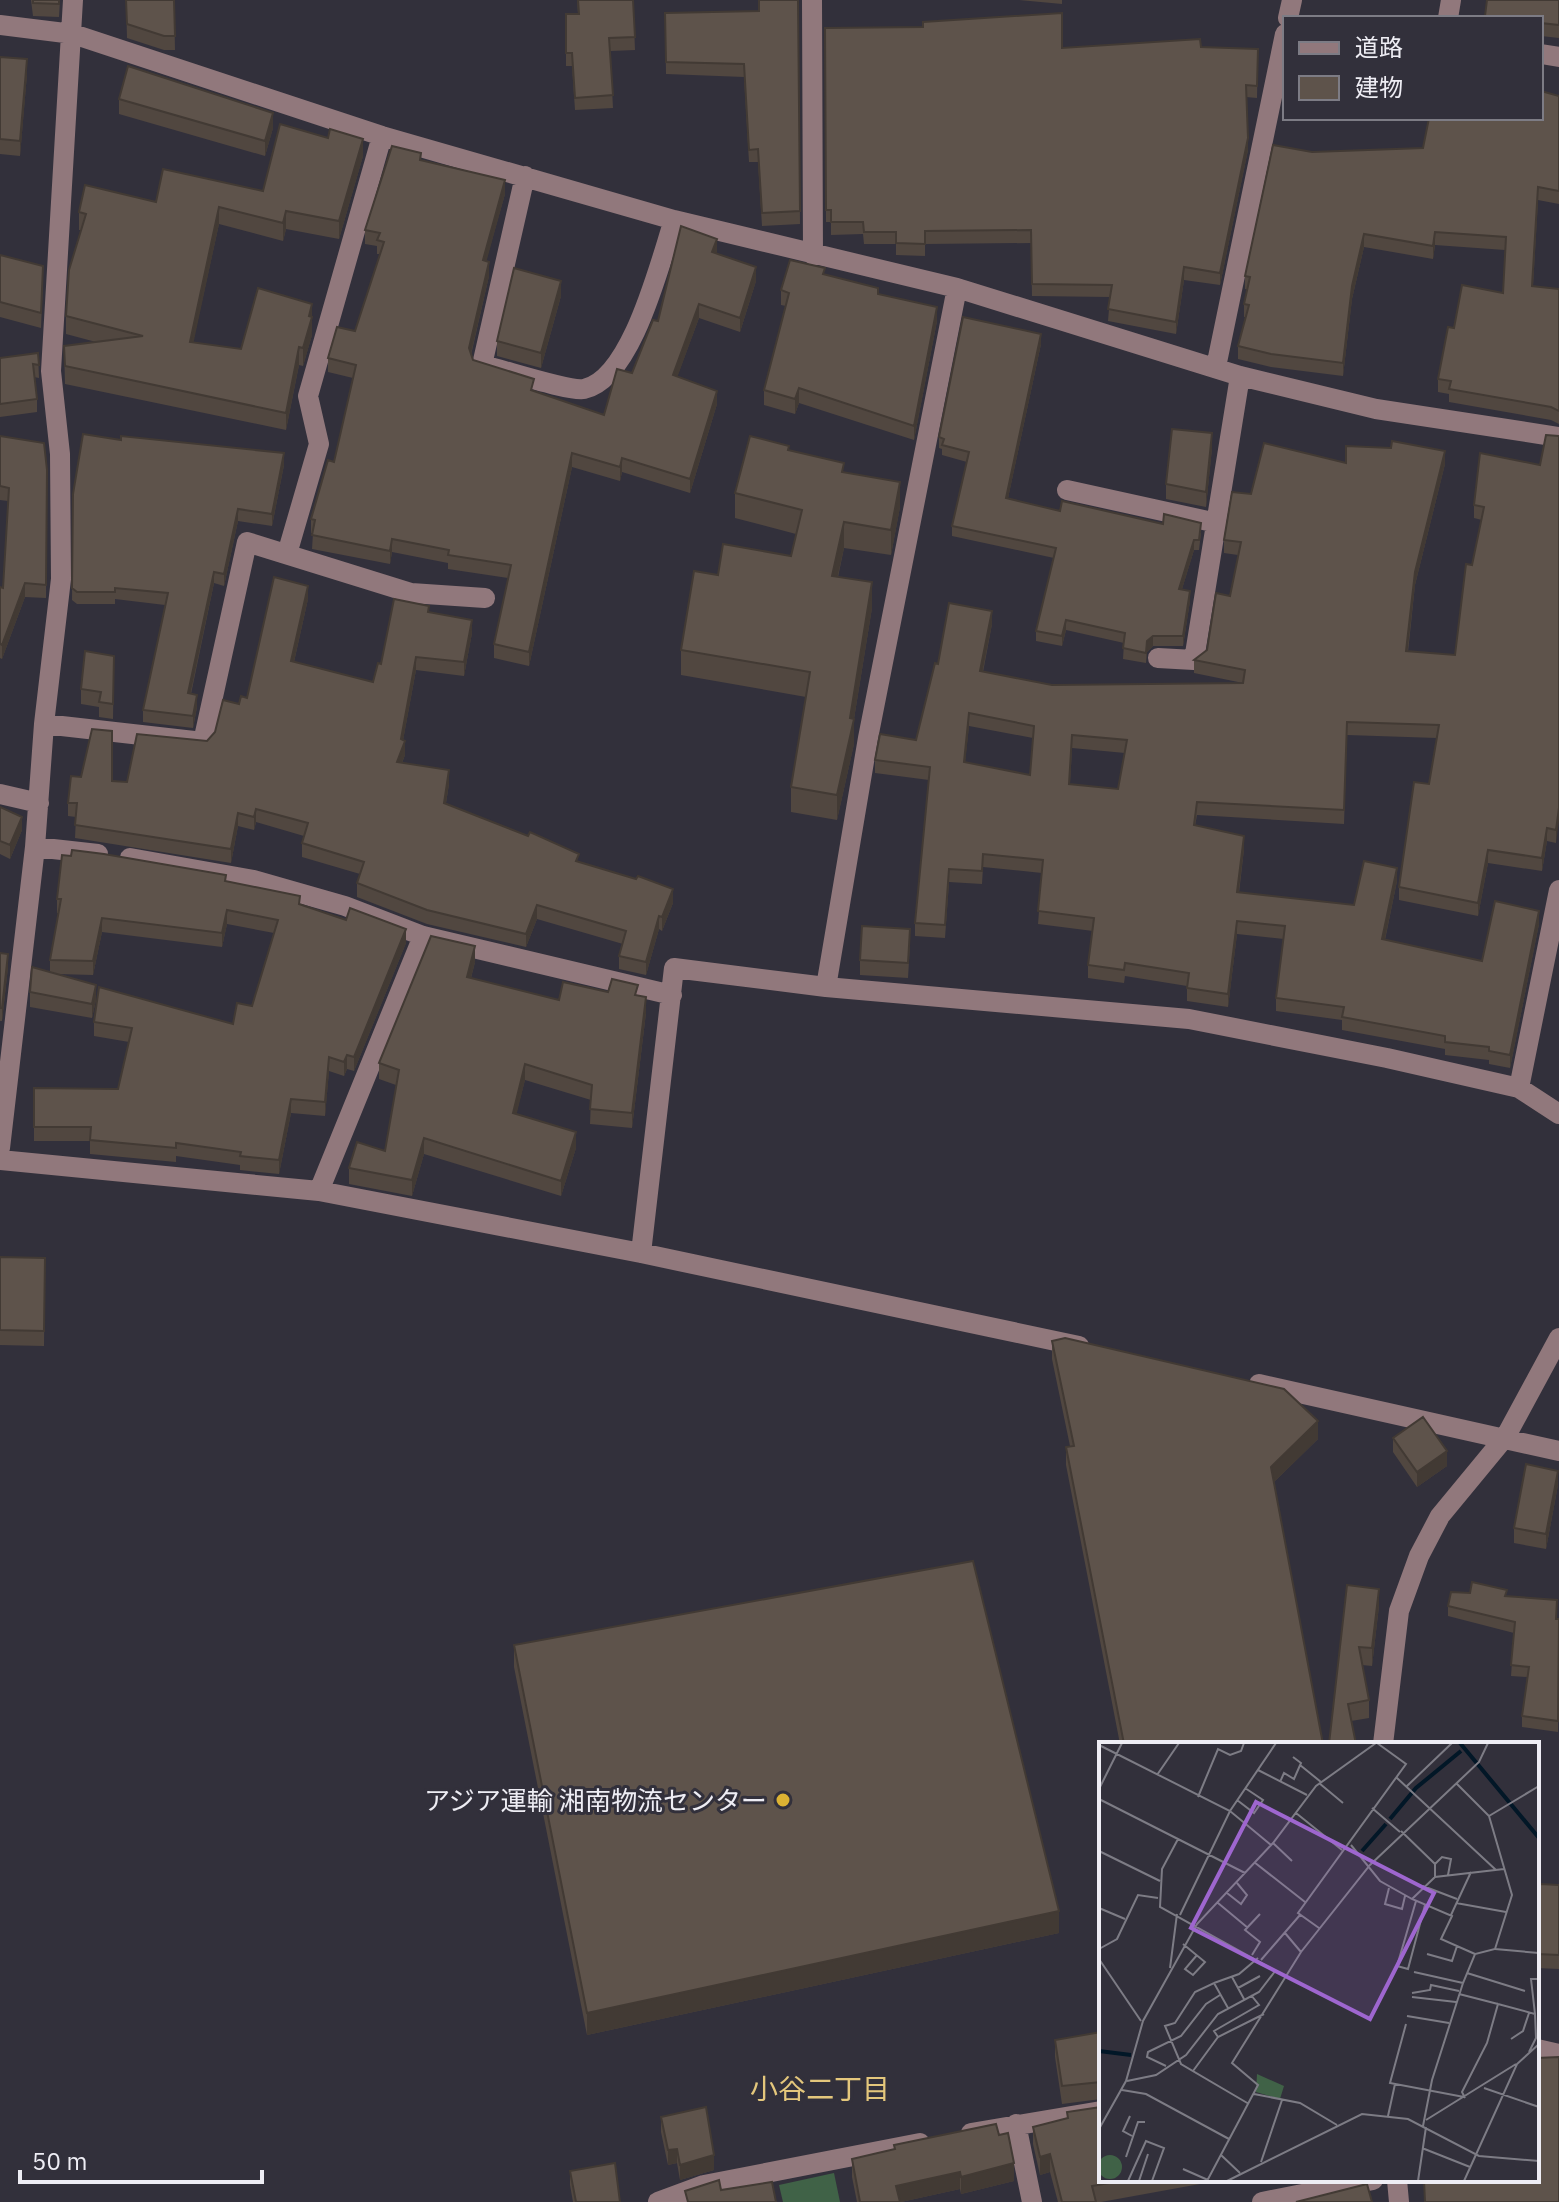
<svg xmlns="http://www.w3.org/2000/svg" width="1559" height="2202" font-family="'IBM Plex Sans','Noto Sans JP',sans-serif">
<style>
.green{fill:#406247}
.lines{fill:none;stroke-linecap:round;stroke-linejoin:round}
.minor{stroke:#91787c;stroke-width:20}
.wall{fill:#514740;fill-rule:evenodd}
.shaded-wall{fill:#423a34}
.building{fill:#5e534b;stroke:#423a34;stroke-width:2;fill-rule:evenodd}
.poi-dot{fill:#dcb233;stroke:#32303b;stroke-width:3}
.labels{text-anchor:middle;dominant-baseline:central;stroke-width:6;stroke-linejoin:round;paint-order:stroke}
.poi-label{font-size:26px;fill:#eeedf4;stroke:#32303b;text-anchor:end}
.neighbourhood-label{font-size:28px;fill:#e4c77c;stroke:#32303b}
.inset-river{fill:none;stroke:#021727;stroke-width:4}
.inset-road{fill:none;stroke:#7d7c85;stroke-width:2}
.view{fill:#9e66cf;fill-opacity:0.15;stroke:#9e66cf;stroke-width:4}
.inset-edge{fill:none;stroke:#eeedf4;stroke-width:4}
</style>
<rect width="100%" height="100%" fill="#32303b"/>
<path class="green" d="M834 2173 840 2202H783L779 2185Z"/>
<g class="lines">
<path class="minor" d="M812 0 813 255
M1288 18 1292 0
M1448 18 1451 0
M0 25 73 34 382 136 674 220 957 288 1240 376 1376 409 1559 437
M1541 54 1559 57
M525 176 482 365C501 369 570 392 584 389 632 379 660 262 674 220
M1216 367 1285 34
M1067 490 1217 523
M287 554 319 444 308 396 382 136
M1158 658 1194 660 1240 376
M44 724 203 742 247 542 411 593 485 598
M0 794 39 803
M35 847 98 854
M130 858 254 880 345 906 423 936 672 995
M826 987 868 738 957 288
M1519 1088 1559 890
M0 1148 35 847 44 724 61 579 60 454 51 371 73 0
M0 1160 319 1191 641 1253 1079 1346
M319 1191 423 936
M641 1253 674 968 826 987 1189 1019 1387 1058 1519 1088 1559 1114
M1259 1384 1559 1451
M1383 1744 1399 1611 1419 1556 1440 1516 1506 1436 1559 1338
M1537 2049 1559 2054
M1016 2124 1032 2202
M971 2133 1101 2111
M1397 2180 1399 2202
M658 2202 704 2185 920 2143
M1262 2202 1373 2180"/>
</g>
<path class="wall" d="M31 0H60L59 17 33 16Z
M126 0H174L175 50H164L127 38Z
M577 0H633L635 50 610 51 613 108 575 110 572 66H566V14H578Z
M798 0 800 224 762 226 758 162H749L744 77 666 74 665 13 759 11Z
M1019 0H1062V4Z
M1487 0H1559V38L1541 36V18H1485Z
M825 28 1062 48 1201 47 1258 49 1257 98 1246 97 1248 150 1220 285 1184 280 1176 334 1108 321 1110 297 1032 296 1031 243 925 244V256L896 255V244H864L863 234 831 235V222H826Z
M0 57 27 74 20 156 0 154Z
M1559 96V204L1538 200 1533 286 1559 289V424L1551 420 1449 402V394L1438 392V379L1454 328 1503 293 1505 250 1435 245 1433 259 1364 247 1352 299 1343 376 1271 367 1238 359V346L1246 317H1244V304L1248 289H1245V276L1312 152 1423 148Z
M119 99 273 128 265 156 119 114Z
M363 156 339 239 286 229 283 241 219 224 193 342 241 349 312 304V335L303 366 299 365 286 430 65 384 64 346 96 342 66 334V316L81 230H79V212L263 191Z
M421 160 505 194 486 261 489 276 471 355 473 360 534 391 604 415 632 373 658 321 716 254 756 281 740 332 699 318 677 377 717 404 690 493 622 472 620 481 572 467 529 666 494 658V644L508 578 448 569V563L392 552 390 564 312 549 313 533H311V519L334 462 353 378 328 372V358L355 331 380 254H377V246L365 244V230Z
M0 255 43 281 41 328 0 317Z
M825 275 878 294 937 321 914 440 799 403 795 414 764 405V390L786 306 781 305V290Z
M561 296 541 368 497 356V341Z
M1041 344 1008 498 1060 511 1201 533 1199 550H1194L1182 589 1190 601 1183 646H1153L1147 652 1146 663 1123 659 1124 643 1066 630 1062 646 1036 641V631L1054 558 952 536V526L967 462 942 455V449L939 448V437Z
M38 353 39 378 34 377 37 399V412L0 417V358Z
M0 436 47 470 46 598 25 597 2 659 0 658V587L3 588 8 501 0 500Z
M1559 436 1556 843 1547 841 1542 871 1488 863 1478 916 1399 900V887L1429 784 1437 738 1347 735 1344 824 1197 815 1195 826 1244 849 1239 893 1354 905 1397 881 1385 940 1482 961 1539 924 1510 1068 1489 1064V1060L1445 1055V1049L1342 1030V1020L1276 1011V998L1284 939 1237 934 1228 1007 1187 1001V986L1125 976 1124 983 1088 978V965L1093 931 1038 924 1042 873 983 867 982 884 949 882 945 938 915 936V923L929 780 875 773V760L916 740 938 664 992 624 983 672 1052 685 1243 683 1194 673V660L1207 650 1230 596 1238 555 1224 553V540L1251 494 1346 463 1445 464 1415 585 1408 652 1455 655 1482 520 1474 518V505L1540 465ZM969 726 1033 738 1030 775 965 762ZM1072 748 1125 753 1118 789 1070 784Z
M121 440 284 465 272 526 238 521 224 586 214 583 191 694 197 707 193 728 143 722V710L165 605 115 599V604H77L72 600 73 494Z
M1212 448 1206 507 1166 499V484Z
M789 450 844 472 900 507 891 555 844 548 838 577 872 608 854 719V744L837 820 791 812V787L806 697 681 675V650L718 575 791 556 796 534 735 518V493Z
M308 599 294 662 373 682 381 664 429 612 472 633 464 676 416 670 403 740 405 755 402 763 449 784 446 803 673 903 662 931 659 929 646 975 619 969V956L623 944 537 919 526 947 427 924 357 897V883L360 874 302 857V843L304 836 256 822 254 830 238 826 231 863 75 838 76 817 68 816V803L81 777 127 782 207 741 239 704 247 698Z
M114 656 113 719 99 717V707L81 704V689Z
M0 807 22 830 10 859 0 854Z
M226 881 300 905 406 943 354 1071 347 1069 344 1076 329 1071 325 1116 291 1113 279 1174 240 1170V1165L176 1156V1162L90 1154V1141H34V1088L118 1089 129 1042 94 1036V1022L233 1024 252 1006 274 933 227 924 222 947 102 932 93 975 57 974 96 1000 92 1018 30 1007V992L50 972V960L59 913H57V899Z
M910 944 908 978 860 975V960Z
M0 953 8 967 2 1021H0Z
M475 962 471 978 559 1000 608 992 638 996 646 1013 632 1128 590 1124 591 1100 525 1080 516 1114 576 1148 561 1196 424 1154 412 1196 349 1184V1168L385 1151 396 1085 379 1079V1063Z
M0 1257 45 1258 44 1346 0 1345Z
M1052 1341 1318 1439 1274 1482 1323 1744H1120L1066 1465V1447L1070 1446 1052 1359Z
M1393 1438 1447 1466 1417 1487 1393 1452Z
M1558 1485 1546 1549 1514 1543V1528Z
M1347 1585 1379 1606 1372 1666 1362 1665 1369 1700V1718L1351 1721 1329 1744Z
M1507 1596 1559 1619 1558 1732 1522 1727V1716L1527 1677 1511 1676 1514 1633 1448 1616V1606Z
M514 1645 1059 1933 587 2035 514 1667Z
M1559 1885V1969L1537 1968V1941Z
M1101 2032V2099L1062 2104 1055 2057V2040Z
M1067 2112 1101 2180H1222L1101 2202H1058L1050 2172 1040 2175 1033 2144V2127L1067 2118Z
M661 2117 714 2170 680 2180 677 2163 668 2165 661 2132Z
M999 2135 1014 2181 961 2194 960 2189 901 2202H857L852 2177V2159L894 2149V2145Z
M570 2171 620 2202H573L570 2185Z"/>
<path class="shaded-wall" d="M27 59V74L20 156V141Z
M273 113V128L265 156V141Z
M1248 138V150L1220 285V273Z
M363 139V156L339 239V221Z
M505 180V194L483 274V260Z
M219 207V224L190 359V342Z
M286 211V229L283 241V223Z
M1435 232V245L1433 259V246Z
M1364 234V247L1352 299 1343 376V363L1352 286Z
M717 239V253L712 252Z
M489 262V276L469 362V348Z
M756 267V281L740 332V318Z
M1184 267V280L1176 334V322Z
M561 281V296L541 368V353Z
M312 304V335L303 366V348Z
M699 304V318L673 389V375Z
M937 307V321L914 440V426Z
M1041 334V344L1006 508V498Z
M299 347V365L286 430V413Z
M799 388V403L795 414V399Z
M717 391V404L690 493V479Z
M1212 433V448L1206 507V492Z
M1445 451V464L1415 585 1406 664V651L1415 572Z
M284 453V465L272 526V514Z
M572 453V467L529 666V652Z
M622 458V472L620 481V467Z
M900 482V507L891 555V530Z
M238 509V521L224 586V574Z
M844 522V548L832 601V576Z
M392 539V552L390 564V551Z
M1194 540V550L1179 599V589Z
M214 572V583L188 705V693Z
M872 582V608L854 719V744L837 820V795Z
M25 583V597L2 659V645Z
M308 586V599L291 675V661Z
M1190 591V601L1183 646V636Z
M992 611V624L980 684V671Z
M472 620V633L464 676V662Z
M1066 620V630L1062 646V636Z
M1153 636V646L1147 652 1146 663 1147 641Z
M416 657V670L401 752V739Z
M197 695V707L193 728V716Z
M969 713V726L964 775V762Z
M405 741V755L397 775V762Z
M449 770V784L444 816V803Z
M1559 808V821L1556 843V830Z
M256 809V822L254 830V817Z
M238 813V826L231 863V849Z
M22 817V830L10 859V845Z
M1547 828V841L1542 871V858Z
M1244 836V849L1237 905V892Z
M1488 850V863L1478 916V903Z
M1397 868V881L1382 953V939Z
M673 889V903L662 931V917Z
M537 905V919L526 947V934Z
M227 910V924L222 947V933Z
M1539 911V924L1510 1068V1055Z
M659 916V929L646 975V962Z
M102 918V932L93 975V961Z
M1237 921V934L1228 1007V994Z
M406 929V943L354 1071V1057Z
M475 946V962L467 993V977Z
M8 954V967L2 1021V1008Z
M96 985V1000L92 1018V1004Z
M646 997V1013L632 1128V1113Z
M347 1055V1069L344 1076V1062Z
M329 1057V1071L325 1116V1102Z
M525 1064V1080L513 1129V1113Z
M291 1099V1113L279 1174V1160Z
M576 1132V1148L561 1196V1181Z
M424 1138V1154L412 1196V1180Z
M1318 1421V1439L1271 1485V1467Z
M1447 1451V1466L1417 1487V1472Z
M1558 1471V1485L1546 1549V1534Z
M1379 1589V1606L1372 1666V1648Z
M1059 1911V1933L587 2035V2013Z
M677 2149V2163L668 2165V2150Z
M1050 2154V2172L1040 2175V2157Z
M714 2155V2170L680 2180V2165Z
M1014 2163V2181L961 2194V2177Z
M960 2172V2189L901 2202H896V2186Z"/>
<path class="building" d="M33 0H59V4L33 3Z
M126 0H174L175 36H164L127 24Z
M578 0H633L635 37 609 38 613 95 575 98 572 53H566V14H579Z
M759 0H798L800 211 762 213 758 149 749 150 744 64 666 62 665 13 759 11Z
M1487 0H1559V25L1541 23V18H1501L1485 16Z
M1062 13V48L1200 39 1201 47 1258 49 1257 86 1246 85 1248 138 1220 273 1184 267 1176 322 1108 309 1112 285 1032 284 1031 230 925 231V244L896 243V232H864L863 222H831V210H826L825 28 923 27V22Z
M0 57 27 59 20 141 0 139Z
M128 66 273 113 265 141 119 99Z
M1541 91 1559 96V191L1538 187 1532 286 1559 289V411L1551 407 1449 389 1451 381 1438 379 1448 327 1454 328 1462 285 1503 293 1506 237 1435 232 1433 246 1364 234 1352 286 1343 363 1271 354 1238 346 1249 305 1244 304 1250 277 1245 276 1273 145 1312 152 1423 148 1429 118H1541Z
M280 124 328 138 330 129 363 139 339 221 286 211 283 223 219 207 190 342 241 349 258 288 312 304 309 316 312 317 303 348 299 347 286 413 65 366 64 346 143 336 66 316 69 270 86 214 79 212 85 185 156 202 163 169 263 191Z
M392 146 421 153 420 160 505 180 483 260 489 262 469 348 473 360 534 379 531 390 604 415 617 369 632 373 653 320 658 321 681 226 717 239 712 252 756 267 740 318 699 304 673 375 717 391 690 479 622 458 620 467 572 453 529 652 494 644 511 565 448 555 449 550 392 539 390 551 312 535 315 520 311 519 328 460 334 462 356 365 328 358 337 327 355 331 384 242 377 240 380 233 365 230Z
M0 255 43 266 41 313 0 302Z
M790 260 825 268 823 274 878 288V294L937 307 914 426 799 388 795 399 764 390 789 293 781 290Z
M514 268 561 281 541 353 497 341Z
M963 317 1041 334 1006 498 1060 511 1062 501 1163 524 1164 514 1201 523 1199 540H1194L1179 589 1190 591 1183 636H1153L1147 641 1146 653 1123 648 1125 633 1066 620 1062 636 1036 631 1056 548 952 526 969 452 942 445 944 439 939 437Z
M38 353 39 365 33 364 37 399 0 404V358Z
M1172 429 1212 433 1206 492 1166 484Z
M83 434 121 440V436L284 453 272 514 238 509 224 574 214 572 188 693 197 695 193 716 143 710 168 593 115 588V592H77L72 588 73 494Z
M1546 435 1559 436V808L1556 830 1547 828 1542 858 1488 850 1478 903 1399 887 1414 782 1429 784 1439 725 1347 722 1344 810 1197 802 1194 825 1244 836 1237 892 1354 905 1364 861 1397 868 1382 939 1482 961 1495 901 1539 911 1510 1055 1489 1051V1047L1445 1042V1036L1342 1017 1344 1007 1276 998 1285 926 1237 921 1228 994 1187 988 1189 973 1125 963 1124 970 1088 965 1094 918 1038 911 1043 860 983 854 982 871 949 869 945 925 915 923 930 767 875 760 880 734 916 740 935 663 938 664 949 603 992 611 980 671 1052 685 1243 683 1245 670 1194 660 1207 650 1216 593 1230 596 1241 542 1224 540 1232 492 1251 494 1264 443 1346 463V446L1391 448 1392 441 1445 451 1415 572 1406 651 1455 655 1466 564 1472 565 1484 507 1474 505 1480 453 1540 465ZM969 713 1034 726 1030 775 964 762ZM1072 735 1127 740 1118 789 1069 784Z
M0 436 44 443 47 470 46 585 25 583 2 645 0 644V587L3 588 9 488 0 486Z
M750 436 789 446 788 450 844 463 842 472 900 482 891 530 844 522 832 576 872 582 850 718 854 719 837 795 791 787 810 672 681 650 694 571 718 575 723 544 791 556 802 510 735 493Z
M274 577 308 586 291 661 373 682 378 663 381 664 394 599 429 606 428 612 472 620 464 662 416 657 401 739 405 741 397 762 449 770 444 803 528 836 530 832 579 854 576 861 636 879 638 876 673 889 662 917 659 916 646 962 619 956 626 931 537 905 526 934 427 910 357 883 364 862 302 843 308 823 256 809 254 817 238 813 231 849 75 825 77 803H68L71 776 81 777 92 729 112 731V781L127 782 137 734 207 741 215 732 223 700 239 704 241 696 247 698Z
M85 651 114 656 113 704 99 702 101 692 81 689Z
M0 807 22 817 10 845 0 841Z
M72 850 104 854 226 875 225 881 300 896 299 904 346 920 350 908 406 929 354 1057 347 1055 344 1062 329 1057 325 1102 291 1099 279 1160 240 1156 241 1152 176 1143V1148L90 1140 91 1127H34V1088L118 1089 132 1028 94 1022 99 987 233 1024 237 1003 252 1006 278 920 227 910 222 933 102 918 93 961 50 960 61 899H57L62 855 71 856Z
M862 926 910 929 908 963 860 960Z
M431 936 475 946 467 977 559 1000 563 982 608 992 612 979 638 985 635 995 646 997 632 1113 590 1109 592 1085 525 1064 513 1113 576 1132 561 1181 424 1138 412 1180 349 1168 357 1142 385 1151 399 1070 379 1063Z
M0 953 8 954 2 1008H0Z
M32 967 96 985 92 1004 30 992Z
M0 1257 45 1258 44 1331 0 1330Z
M1065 1338 1284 1389 1318 1421 1271 1467 1323 1744H1124L1066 1447 1074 1446 1052 1341Z
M1423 1417 1447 1451 1417 1472 1393 1438Z
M1526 1464 1558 1471 1546 1534 1514 1528Z
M973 1561 1059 1911 587 2013 514 1645Z
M1472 1582 1507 1590 1505 1596 1557 1600 1556 1619H1559L1558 1721 1522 1716 1529 1667 1511 1665 1515 1622 1448 1606 1451 1592 1470 1593Z
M1347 1585 1379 1589 1372 1648 1359 1647 1369 1700 1348 1704 1356 1744H1329Z
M1540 1884 1559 1885V1955L1537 1954Z
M1101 2032V2082L1062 2086 1055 2040Z
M1559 2057V2202H1425L1424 2180H1537V2058Z
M706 2107 714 2155 680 2165 677 2149 668 2150 661 2117Z
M1101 2107V2180H1126L1092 2186 1096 2202H1062L1050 2154 1040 2157 1033 2127 1068 2118 1067 2112Z
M996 2124 999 2135 1008 2133 1014 2163 961 2177 960 2172 896 2186 900 2202H860L852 2159 895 2149 894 2145Z
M615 2163 620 2202H576L570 2171Z
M719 2180 721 2190 772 2182 776 2202H688L685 2191Z
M1367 2184 1372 2202H1296Z"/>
<circle class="poi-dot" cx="783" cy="1800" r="8"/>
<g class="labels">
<g class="poi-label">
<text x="767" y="1800">アジア運輸 湘南物流センター</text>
</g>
<g class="neighbourhood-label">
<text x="820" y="2088">小谷二丁目</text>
</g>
</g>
<g transform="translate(1099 1742)">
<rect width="440" height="440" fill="#32303b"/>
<path d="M158 332 185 344 181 357 157 350ZM-1 425a12 12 0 1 1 24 0a12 12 0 1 1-24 0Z" fill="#406247"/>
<path class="inset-river" d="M361 1 440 96M291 77 317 46 362 9M263 109 287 82M0 309 32 313"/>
<path class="inset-road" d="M0 3 131 69 172 103M201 23 222 40M159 28 208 53M58 33 80 1M298 36 397 128M181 40 185 31 195 37 202 21 194 15M220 41 244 61M308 44 353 1M0 47 23 1M99 55 119 7 131 13 142 9 145 1M0 57 146 131M138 58 155 71 164 58 146 46M273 66 301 90M197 71 243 108M390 74 440 44M302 89 336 122V135M79 97 63 127 61 165 186 234M174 101 193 119M252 103 281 139 313 157M0 109 61 139M155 120 206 160M336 122 343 115 352 117 349 133M324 144 358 157M290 146 286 162 303 167 306 154M128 151 142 162 148 153 138 141M317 159 298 224 309 227 326 163M119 161 149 186M357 161 407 170M0 166 26 177M81 173 131 69 177 1M352 173 372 130M220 186 199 171 307 22 278 1M186 191 202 210M84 202 106 220 94 233 86 227 98 213M0 207 18 197 39 153 59 156M396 207 440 211M328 212 353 219 358 204M376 212 342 197 353 174 313 157 336 135 405 127M153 213 161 200 146 188 161 172M0 217 42 279M162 218 201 173M71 226 78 172M315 230 364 241M368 231 426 249M133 235 145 257M115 241 140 232 159 216M139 246 161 234M313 251 331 248 332 243 360 249M360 252 399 262M313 255 357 260M129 266 115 241 96 250 76 281 66 284 82 322 150 362M436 272 432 237H439M308 274 350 281M307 282 291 341 365 355M119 295 115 289 160 263 152 253M412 297 424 289 430 271M67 324 48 315 49 310 82 294 107 262 121 253M94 329 119 295 165 272M28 339 57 333 87 313 119 272 160 250 177 228M385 346 440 365M23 348 47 352 130 397M155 352 201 361 238 383M366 356 363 350 388 301 399 262 436 272 437 296 430 310M31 374 24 389 33 394M289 374 296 342M327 378 417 322M324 384 333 338 364 241 376 212 396 207 413 153 390 74 358 42M0 387 27 339 44 279 98 182 174 101 217 44 277 1M323 406 371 425M122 413 141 431M27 415 39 380H46M162 420 183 358M84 427 109 438M29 439 47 399 65 406 53 439M40 439 49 412M108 439 159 343 133 321 202 210 271 123 380 20 389 1M128 439 263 372 309 377 380 414 440 419M319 439 327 385M365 439 418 322 440 302"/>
<path class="view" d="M157 60 335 151 271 277 92 186Z"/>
<rect width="440" height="440" class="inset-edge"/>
</g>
<rect x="1283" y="16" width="260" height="104" fill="#32303b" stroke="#7d7c85" stroke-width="2"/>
<rect x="1299" y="42" width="40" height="12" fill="#91787c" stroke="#7d7c85" stroke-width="2"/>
<text x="1355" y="56" font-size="24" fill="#eeedf4">道路</text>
<rect x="1299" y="76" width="40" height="24" fill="#5e534b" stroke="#7d7c85" stroke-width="2"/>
<text x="1355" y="96" font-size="24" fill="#eeedf4">建物</text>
<path d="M20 2170v12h242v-12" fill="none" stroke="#eeedf4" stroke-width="4"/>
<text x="32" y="2170" font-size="24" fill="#eeedf4" stroke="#32303b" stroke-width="6" paint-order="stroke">50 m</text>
</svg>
